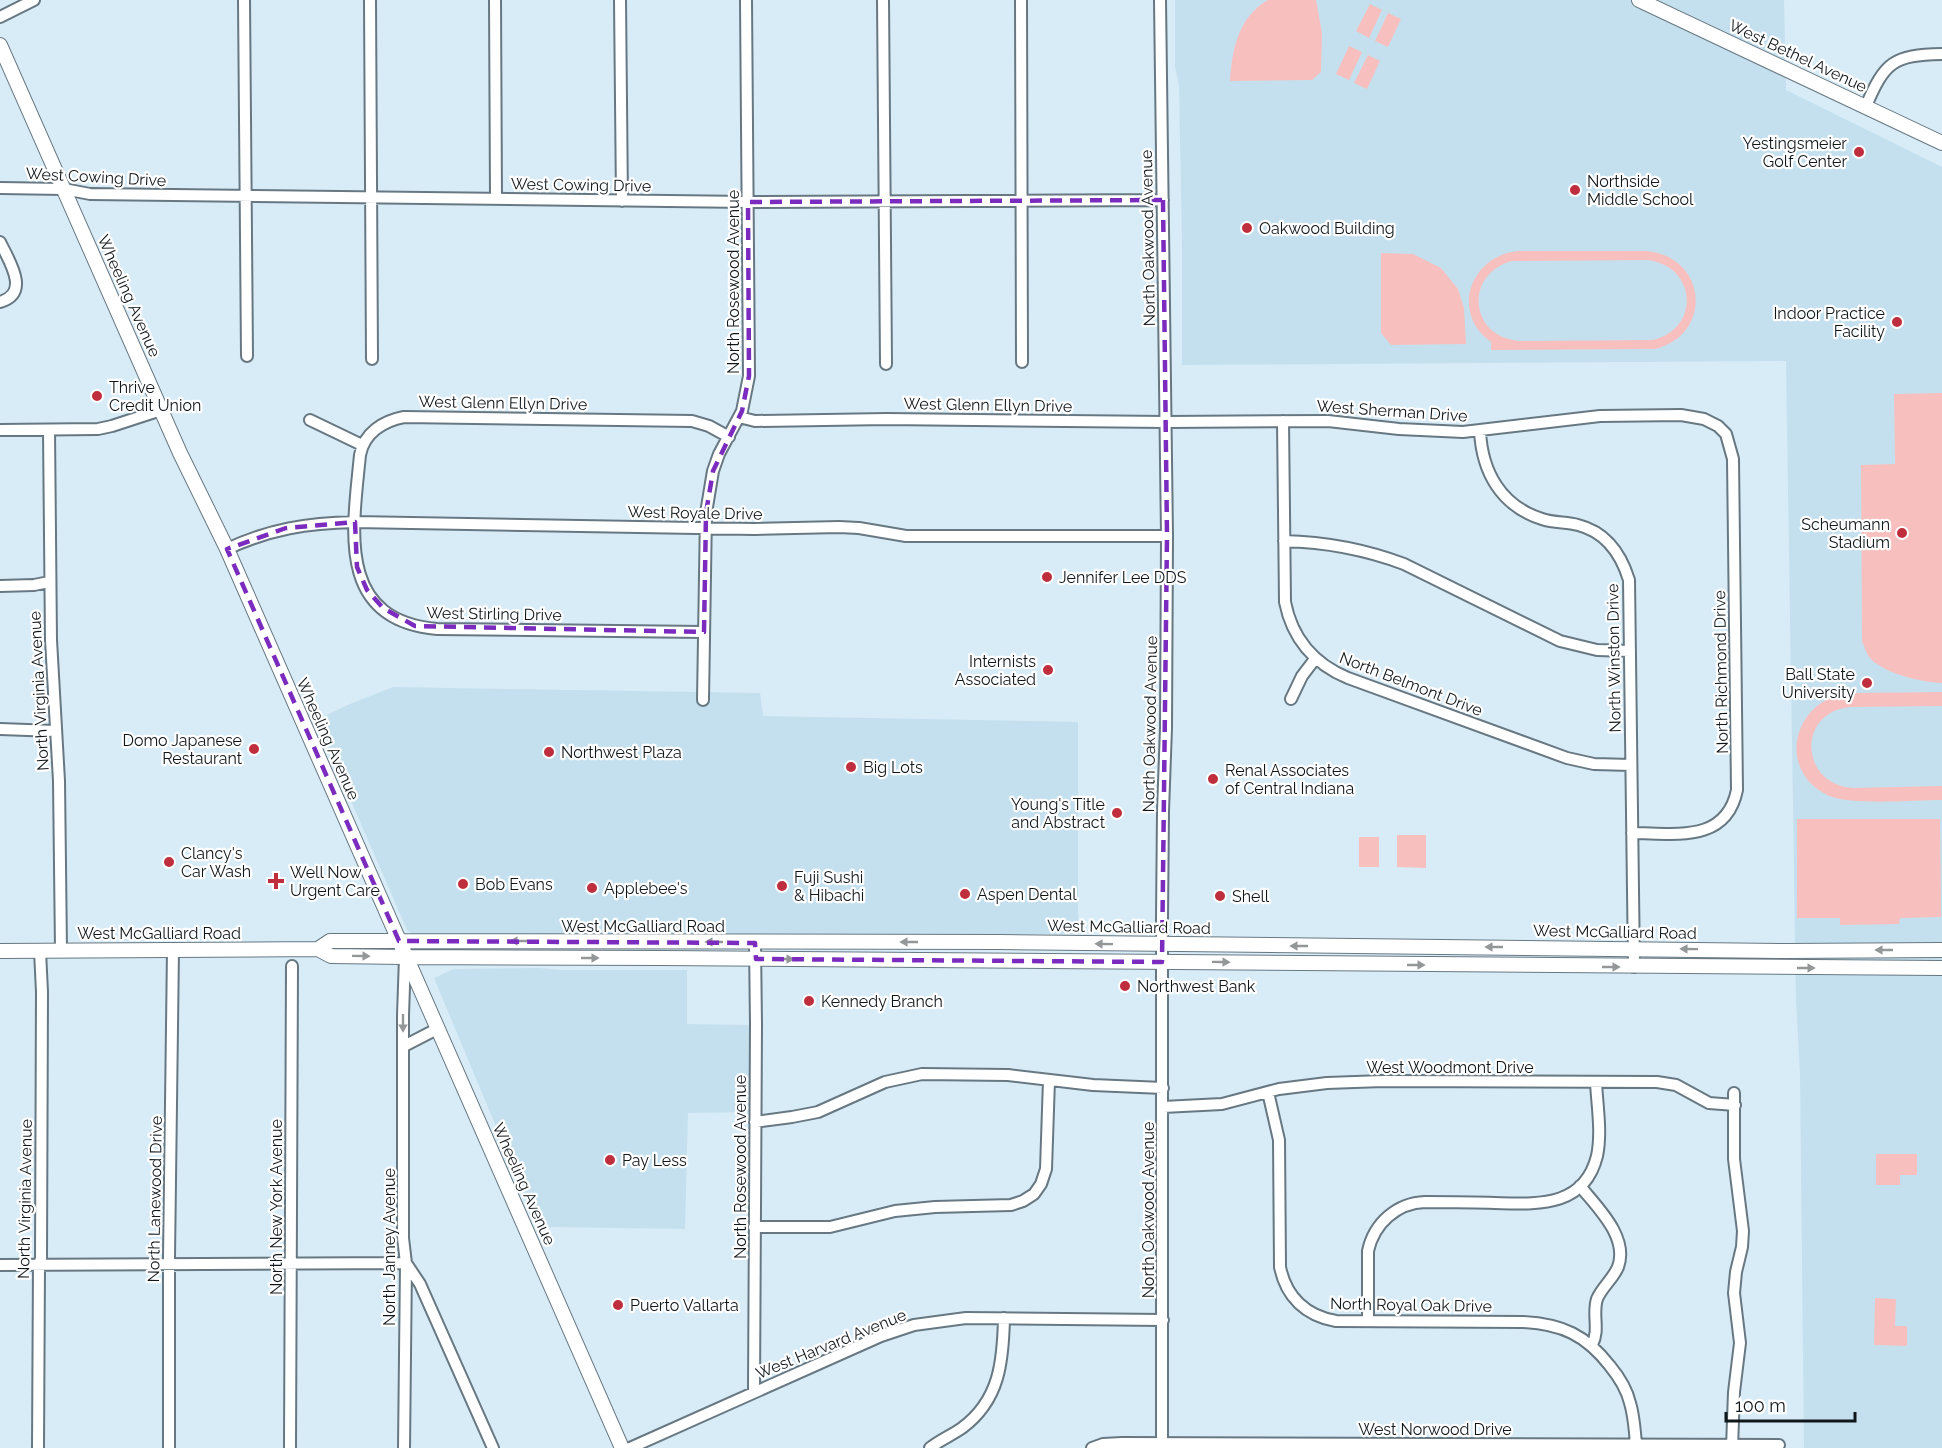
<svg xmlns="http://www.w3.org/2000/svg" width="1942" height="1448" font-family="Raleway,sans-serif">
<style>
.built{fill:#c4e0ef}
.green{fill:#f7c0be;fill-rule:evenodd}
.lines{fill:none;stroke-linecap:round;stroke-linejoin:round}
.minor-casing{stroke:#677882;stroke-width:14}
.major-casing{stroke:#677882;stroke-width:16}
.minor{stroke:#fff;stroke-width:10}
.major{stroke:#fff;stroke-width:14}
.oneway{fill:#939798}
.marked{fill:none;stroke:#7b2cbf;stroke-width:4.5;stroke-dasharray:12 8;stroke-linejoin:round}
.poi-dot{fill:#be2e3d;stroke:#fff;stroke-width:2}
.labels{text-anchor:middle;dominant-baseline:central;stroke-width:4.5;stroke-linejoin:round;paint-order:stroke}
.street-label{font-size:16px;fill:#10171b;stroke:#fff}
.poi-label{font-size:16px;fill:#10171b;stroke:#fff;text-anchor:start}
</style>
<rect width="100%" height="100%" fill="#d8ecf7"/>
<path class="built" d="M1175 0H1784L1786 90 1942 167V1448H1804L1800 1074 1796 1001 1786 361 1182 365V244L1179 85 1175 67Z
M393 687 760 693 763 716 1078 722V909L1079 934 424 937 412 934 407 930 316 720 350 704Z
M540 968 561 970H687V1024L750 1025 749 1112 688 1113 685 1229 550 1227 540 1232 434 978 454 969Z"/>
<path class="green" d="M1268 0H1316L1322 33 1321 72 1312 80 1230 81C1232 50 1238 17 1268 0Z
M1370 4 1382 10 1369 38 1356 31Z
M1388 13 1401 19 1388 47 1375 41Z
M1349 46 1362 52 1349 80 1336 74Z
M1368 55 1380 61 1367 89 1354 83Z
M1518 251H1646C1707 256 1714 334 1655 349L1491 350V342C1450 313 1470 256 1518 251ZM1512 261 1646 260C1696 264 1702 328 1653 340L1519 341C1469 337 1464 274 1512 261Z
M1381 253 1413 254 1441 268 1458 289 1464 308 1466 344 1391 345 1381 333Z
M1942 393V683C1921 682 1891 675 1874 662 1867 657 1865 648 1862 641L1861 465 1895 464 1894 394Z
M1942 692V706L1850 707C1797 712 1799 784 1853 788L1942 786V800C1915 800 1849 806 1827 795 1775 769 1794 698 1850 693Z
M1797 819H1940L1941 917 1900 918 1899 924 1840 925V918H1797Z
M1397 835H1426V868L1397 867Z
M1359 837H1379V867H1359Z
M1876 1154H1917V1175H1900V1185H1876Z
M1875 1298 1896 1299 1895 1326H1907V1346L1874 1345Z"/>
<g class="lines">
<g class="minor-casing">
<path id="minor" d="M244 0 247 356
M370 0 372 359
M495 0 496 199
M620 0 622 201
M883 0 886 364
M1021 0 1022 362
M1160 0 1167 536 1166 728 1163 811 1162 918V1448
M0 17 34 0
M1866 106C1885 62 1893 55 1942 54
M0 188 64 189 90 194 748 202 1163 200
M0 242C9 261 31 293 0 302
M739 417 755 421 887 419 1166 422 1328 421 1399 429 1463 432 1600 416 1681 415 1704 419 1718 426 1726 434 1733 459 1737 790C1726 844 1674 833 1632 833
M310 420 362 445
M1283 421 1285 602C1292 638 1314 664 1348 678L1567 758 1594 764 1631 765
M0 430 98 429 112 426 161 410
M49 430 51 640 59 781 61 950
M1480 431C1482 472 1501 506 1542 519 1554 523 1566 522 1578 525 1606 532 1621 554 1629 580L1634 967
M1284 541C1326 542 1364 549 1404 564L1560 641 1597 650 1630 651
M227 549C270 529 307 523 355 522L754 529 839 527 859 528 906 536H1167
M0 586 34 585 49 582
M704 632 437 629C335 620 353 528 360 455 364 433 383 421 404 417L692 421 709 426 729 437
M1291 699 1302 676 1315 659
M703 700 706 513 713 471 719 454 742 411 749 376 746 0
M0 729 55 731
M404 1046 437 1029
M1268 1092 1279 1140 1280 1267C1286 1297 1306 1316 1336 1321L1523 1322C1562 1324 1586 1335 1610 1366 1619 1377 1627 1390 1630 1403 1634 1416 1635 1431 1636 1445
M1163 1107 1222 1104 1279 1089 1327 1083 1383 1081 1657 1082 1676 1085 1709 1103 1735 1105
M755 1122 792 1117 818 1112 885 1082 922 1074 1008 1075 1093 1085 1163 1088
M1580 1186C1597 1207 1629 1237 1618 1267 1613 1279 1602 1287 1597 1299 1592 1314 1600 1330 1592 1345
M754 1227H830L895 1211 935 1207 1011 1205 1023 1201 1034 1194 1041 1184 1046 1169 1049 1080
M0 1265 406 1263 420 1284 493 1448
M1368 1321V1251C1374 1223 1397 1203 1425 1202 1448 1202 1471 1202 1495 1203 1537 1204 1584 1208 1597 1156 1602 1132 1597 1105 1596 1082
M754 1391 756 1025 755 943
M38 1448 39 1265 41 1258 42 992 40 951
M169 1448V1257L173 950
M290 1448 292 966
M404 1448 406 1263 403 1238V1015L405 957
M630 1448 881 1336 914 1325 966 1318 1163 1320
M930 1448C940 1440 952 1435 962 1428 1000 1400 1003 1361 1004 1318
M1092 1448 1103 1444 1122 1443 1779 1445
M1732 1448 1734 1392 1740 1343 1734 1293 1736 1272 1742 1247 1743 1231 1734 1159V1093"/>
</g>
<g class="major-casing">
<path id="major" d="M1639 0 1942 143
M0 45 180 453 227 549 622 1448
M318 949 330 941H399L999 942 1787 951 1942 950
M0 951 318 949 331 956 405 957 661 958 1942 968"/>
</g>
<use href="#minor" class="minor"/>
<use href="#major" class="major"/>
</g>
<defs><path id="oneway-solid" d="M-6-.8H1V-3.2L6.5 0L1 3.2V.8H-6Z" transform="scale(1.5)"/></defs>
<g class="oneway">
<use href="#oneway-solid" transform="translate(519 941) rotate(-180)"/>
<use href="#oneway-solid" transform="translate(714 942) rotate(-180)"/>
<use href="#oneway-solid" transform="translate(909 942) rotate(180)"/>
<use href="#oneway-solid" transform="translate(1104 944) rotate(-179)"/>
<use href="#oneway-solid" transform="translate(1299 946) rotate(-180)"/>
<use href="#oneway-solid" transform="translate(1494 947) rotate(-180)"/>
<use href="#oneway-solid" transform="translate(1689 949) rotate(-179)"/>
<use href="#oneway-solid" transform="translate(1884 950) rotate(180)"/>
<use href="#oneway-solid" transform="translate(361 956) rotate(1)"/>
<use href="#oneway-solid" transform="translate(590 958)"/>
<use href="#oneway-solid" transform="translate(785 959) rotate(1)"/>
<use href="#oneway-solid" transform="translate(1221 962) rotate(1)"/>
<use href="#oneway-solid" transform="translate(1416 965)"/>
<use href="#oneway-solid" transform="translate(1611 967)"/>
<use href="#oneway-solid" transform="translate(1806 968)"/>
<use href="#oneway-solid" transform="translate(403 1023) rotate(90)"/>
</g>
<path class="marked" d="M1163 200 1167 536 1162 962 756 959 755 943 399 941 227 549 286 528 355 522 357 567 367 590 383 608 415 626 704 632 706 513 713 471 742 411 749 376 748 202Z"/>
<g class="poi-dot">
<circle cx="1859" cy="152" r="6"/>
<circle cx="1575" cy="190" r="6"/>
<circle cx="1247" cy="228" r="6"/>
<circle cx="1897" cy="322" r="6"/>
<circle cx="97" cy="396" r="6"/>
<circle cx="1902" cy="533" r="6"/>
<circle cx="1047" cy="577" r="6"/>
<circle cx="1048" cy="670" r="6"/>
<circle cx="1867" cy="683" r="6"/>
<circle cx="254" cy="749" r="6"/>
<circle cx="549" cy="752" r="6"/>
<circle cx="851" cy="767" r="6"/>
<circle cx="1213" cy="779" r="6"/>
<circle cx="1117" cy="813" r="6"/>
<circle cx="169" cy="862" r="6"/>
<path d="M273 872h6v6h6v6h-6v6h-6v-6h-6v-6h6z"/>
<circle cx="463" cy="884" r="6"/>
<circle cx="782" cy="886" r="6"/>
<circle cx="592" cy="888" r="6"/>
<circle cx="965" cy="894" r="6"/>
<circle cx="1220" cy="896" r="6"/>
<circle cx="1125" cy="986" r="6"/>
<circle cx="809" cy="1001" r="6"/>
<circle cx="610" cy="1160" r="6"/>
<circle cx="618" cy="1305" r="6"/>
</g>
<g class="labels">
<g class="street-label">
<text transform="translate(1798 56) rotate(25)">West Bethel Avenue</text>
<text transform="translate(96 177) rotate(3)">West Cowing Drive</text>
<text transform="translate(581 185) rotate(1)">West Cowing Drive</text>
<text transform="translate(1148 238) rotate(-91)">North Oakwood Avenue</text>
<text transform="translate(733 282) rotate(-90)">North Rosewood Avenue</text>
<text transform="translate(129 296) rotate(66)">Wheeling Avenue</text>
<text transform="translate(503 403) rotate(1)">West Glenn Ellyn Drive</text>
<text transform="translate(988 405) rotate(1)">West Glenn Ellyn Drive</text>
<text transform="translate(1392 411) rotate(4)">West Sherman Drive</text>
<text transform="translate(695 513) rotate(1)">West Royale Drive</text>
<text transform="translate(494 614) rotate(1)">West Stirling Drive</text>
<text transform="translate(1614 658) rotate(-91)">North Winston Drive</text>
<text transform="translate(1721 672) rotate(-91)">North Richmond Drive</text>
<text transform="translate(1411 684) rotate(21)">North Belmont Drive</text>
<text transform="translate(39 691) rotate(-93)">North Virginia Avenue</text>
<text transform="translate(1150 724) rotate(-89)">North Oakwood Avenue</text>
<text transform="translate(328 739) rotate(66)">Wheeling Avenue</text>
<text x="643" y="926">West McGalliard Road</text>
<text transform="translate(1129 927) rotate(1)">West McGalliard Road</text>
<text transform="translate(1615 932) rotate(1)">West McGalliard Road</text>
<text x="159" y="933">West McGalliard Road</text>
<text x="1450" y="1067">West Woodmont Drive</text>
<text transform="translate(740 1167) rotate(-90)">North Rosewood Avenue</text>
<text transform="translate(524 1184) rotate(66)">Wheeling Avenue</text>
<text transform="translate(25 1199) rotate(-89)">North Virginia Avenue</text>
<text transform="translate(155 1199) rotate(-89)">North Lanewood Drive</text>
<text transform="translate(276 1207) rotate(-90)">North New York Avenue</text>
<text transform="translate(1148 1210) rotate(-90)">North Oakwood Avenue</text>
<text transform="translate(389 1247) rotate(-90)">North Janney Avenue</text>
<text transform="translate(1411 1305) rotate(1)">North Royal Oak Drive</text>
<text transform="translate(831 1344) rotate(-22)">West Harvard Avenue</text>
<text x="1435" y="1429">West Norwood Drive</text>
</g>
<g class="poi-label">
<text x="1847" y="143" text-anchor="end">Yestingsmeier<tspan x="1847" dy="18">Golf Center</tspan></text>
<text x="1587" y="181">Northside<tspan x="1587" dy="18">Middle School</tspan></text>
<text x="1259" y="228">Oakwood Building</text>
<text x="1885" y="313" text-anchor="end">Indoor Practice<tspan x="1885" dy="18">Facility</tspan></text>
<text x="109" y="387">Thrive<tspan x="109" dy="18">Credit Union</tspan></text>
<text x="1890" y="524" text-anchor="end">Scheumann<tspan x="1890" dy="18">Stadium</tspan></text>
<text x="1059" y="577">Jennifer Lee DDS</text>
<text x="1036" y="661" text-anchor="end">Internists<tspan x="1036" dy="18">Associated</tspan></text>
<text x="1855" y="674" text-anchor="end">Ball State<tspan x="1855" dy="18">University</tspan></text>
<text x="242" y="740" text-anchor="end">Domo Japanese<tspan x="242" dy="18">Restaurant</tspan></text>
<text x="561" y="752">Northwest Plaza</text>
<text x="863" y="767">Big Lots</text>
<text x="1225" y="770">Renal Associates<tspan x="1225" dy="18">of Central Indiana</tspan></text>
<text x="1105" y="804" text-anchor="end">Young's Title<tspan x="1105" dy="18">and Abstract</tspan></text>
<text x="181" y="853">Clancy's<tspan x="181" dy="18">Car Wash</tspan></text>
<text x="290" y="872">Well Now<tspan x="290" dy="18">Urgent Care</tspan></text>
<text x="794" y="877">Fuji Sushi<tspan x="794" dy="18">&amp; Hibachi</tspan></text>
<text x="475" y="884">Bob Evans</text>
<text x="604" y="888">Applebee's</text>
<text x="977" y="894">Aspen Dental</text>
<text x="1232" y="896">Shell</text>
<text x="1137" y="986">Northwest Bank</text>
<text x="821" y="1001">Kennedy Branch</text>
<text x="622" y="1160">Pay Less</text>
<text x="630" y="1305">Puerto Vallarta</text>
</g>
</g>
<path d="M1726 1412v9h129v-9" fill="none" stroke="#10171b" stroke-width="3"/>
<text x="1735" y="1412" font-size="18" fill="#10171b" stroke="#ffffff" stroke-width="4.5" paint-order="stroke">100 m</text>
</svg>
